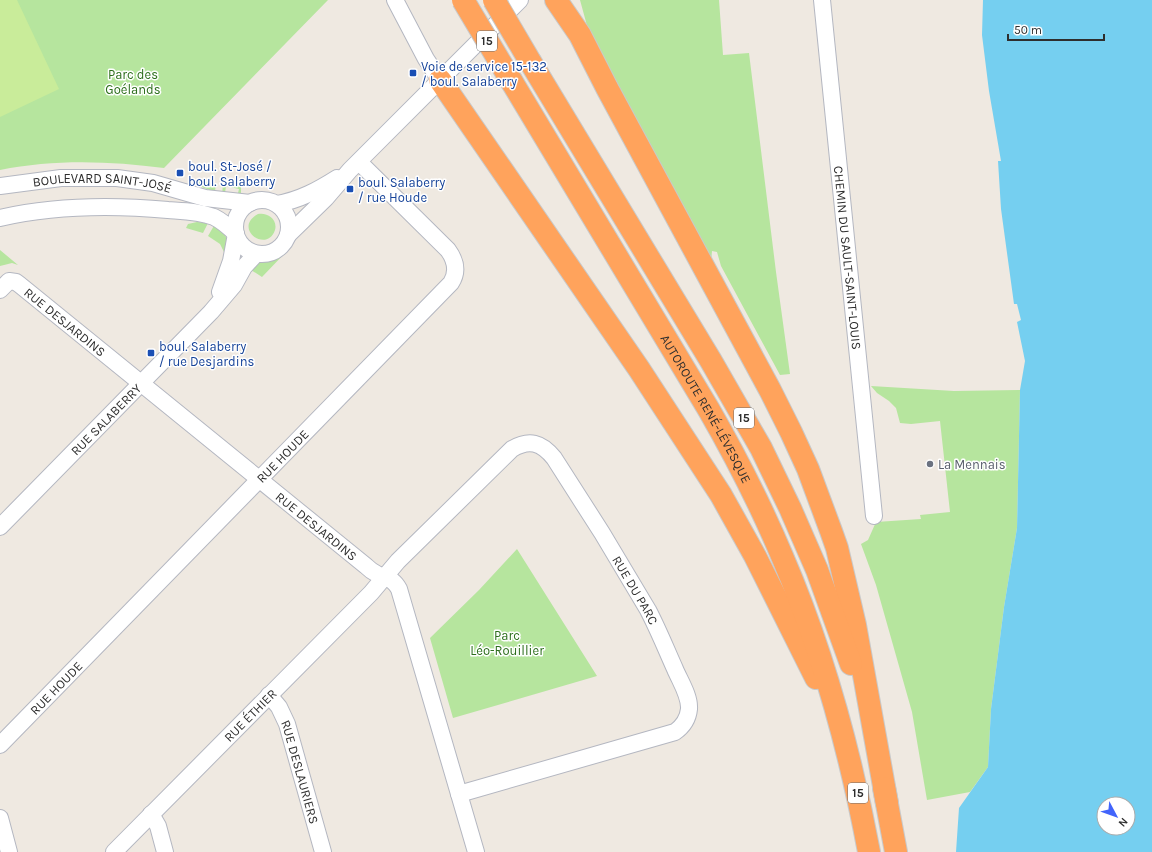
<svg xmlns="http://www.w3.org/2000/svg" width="1152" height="852" font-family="Karla,sans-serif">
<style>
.green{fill:#b6e59e;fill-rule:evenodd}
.pitch{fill:#c9ec9a}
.water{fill:#75cff0;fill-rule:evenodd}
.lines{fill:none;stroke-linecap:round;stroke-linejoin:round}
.minor-casing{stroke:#b4b7c1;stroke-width:18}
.highway-casing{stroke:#c9c9c9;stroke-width:24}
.minor{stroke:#fff;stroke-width:16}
.highway{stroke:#ffa35c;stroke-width:22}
.highway-bridge-casing{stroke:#c9c9c9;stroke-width:24;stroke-linecap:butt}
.highway-bridge{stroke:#ffa35c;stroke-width:22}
.transit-dot{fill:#1a4fb4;stroke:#fff;stroke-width:1.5}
.worship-dot{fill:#6b7280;stroke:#fff;stroke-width:1.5}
.labels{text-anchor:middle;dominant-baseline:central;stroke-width:3;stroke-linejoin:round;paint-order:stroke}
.shield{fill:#fff;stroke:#6d6d6d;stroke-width:1}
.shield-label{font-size:12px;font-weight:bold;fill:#2e2e2e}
.transit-label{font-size:13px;fill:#164399;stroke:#fff;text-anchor:start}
.park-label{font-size:13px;fill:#2c6e1b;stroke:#fff}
.street-label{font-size:13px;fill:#2e2e2e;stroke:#fff}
.worship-label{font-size:13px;fill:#5b616d;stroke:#fff;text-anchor:start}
</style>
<rect width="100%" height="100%" fill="#efe9e1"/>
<path class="green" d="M0 0H328L164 168C110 161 54 159 0 170Z
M580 0H719L723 55 749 53 776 272 790 374 780 375 721 266 717 252 712 251 711 262 589 33Z
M193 180 216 184 215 191C208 190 199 186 193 182Z
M223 183 241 187V195L222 196ZM226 186 239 189 238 193H225Z
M258 214C267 212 278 219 275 230 267 254 232 228 258 214Z
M197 222 208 223 203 233 186 228 188 224Z
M215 224C228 237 228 236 225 254L220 244 208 236Z
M0 250 18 265 12 263 0 266Z
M286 252 262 277 248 268 257 262 270 260 278 258Z
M871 386 954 391 1020 390 1017 528 1004 607 991 709 988 767 970 792 927 800 912 712 876 585 861 544 868 540 876 522 921 519 920 515 950 512 940 421 911 424 900 423 896 408 889 401 877 393Z
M517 549 597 676 453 718 430 638 479 590Z"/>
<path class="pitch" d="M0 0H17L59 89 0 117Z"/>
<path class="water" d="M983 0H1152V852H956L959 808 988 767 991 709 1004 607 1017 528 1020 390 1025 361 1017 322 1021 320 1017 304H1014L1001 209 998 161H1001L989 91 982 35ZM1104 804H1128V828H1104Z"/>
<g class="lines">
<g class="minor-casing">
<g id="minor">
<path d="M395 0 426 59 440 80"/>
<path id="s1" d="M822 0 874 516"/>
<path id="s2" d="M0 186 61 178H117L153 183 205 198 250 203"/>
<circle cx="262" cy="227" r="27"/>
<path d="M277 204C300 200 318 190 337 178"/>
<path d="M0 218C56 205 112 205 168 210 183 211 199 211 214 217 222 221 229 227 236 234"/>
<path d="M288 235 326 198 350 170 520 0"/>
<path id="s3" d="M0 290 9 281 16 282 20 285 366 566C369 569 373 572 377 574 388 580 392 577 399 589L476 852"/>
<path d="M220 292 231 261 236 234"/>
<path id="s4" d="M0 527 211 312 234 285 244 267 256 254"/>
<path id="s5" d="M269 695 279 707 287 724 323 852"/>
<path id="s6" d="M0 745 451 283C458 272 456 261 448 250L359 162"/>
<path d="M151 814 158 826 165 852"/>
<path d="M0 818 9 852"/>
<path id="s7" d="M114 852 371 593 398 561 512 449C529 439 541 442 554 458L602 533 648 610C658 629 666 649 675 669 680 681 690 696 689 709 688 719 682 727 675 732L459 794"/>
</g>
</g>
<g class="highway-casing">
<g id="highway">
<path d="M556 0 580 35 607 88 770 390 791 432 808 469 831 531 837 548 855 625 887 803"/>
<path d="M531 63 711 361 761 448 790 508 817 570 851 664"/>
<path d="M440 80 639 369 721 495 755 556 816 678"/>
<path id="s8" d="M512 82 709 410C736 457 761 506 782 556 823 651 850 751 869 852"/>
<path d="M884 788 896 852"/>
</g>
</g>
<use href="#minor" class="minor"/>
<use href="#highway" class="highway"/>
<g class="highway-bridge-casing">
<path id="highway-bridge" d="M463 0 512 82
M494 0 531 63"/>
</g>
<use href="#highway-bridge" class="highway-bridge"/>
</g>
<g class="transit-dot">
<rect x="409" y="69" width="8" height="8" rx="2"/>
<rect x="176" y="169" width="8" height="8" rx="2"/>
<rect x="346" y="185" width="8" height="8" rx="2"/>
<rect x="147" y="349" width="8" height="8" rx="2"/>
</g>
<circle class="worship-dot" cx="930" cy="464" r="4"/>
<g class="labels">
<g class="shield">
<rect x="477" y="31" width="20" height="20" rx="3"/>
<rect x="734" y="408" width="20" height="20" rx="3"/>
<rect x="848" y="783" width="20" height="20" rx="3"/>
</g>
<g class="shield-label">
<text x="487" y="41">15</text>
<text x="744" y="418">15</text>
<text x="858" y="793">15</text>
</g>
<g class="transit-label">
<text x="421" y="66">Voie de service 15-132<tspan x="421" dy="15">/ boul. Salaberry</tspan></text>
<text x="188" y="166">boul. St-José /<tspan x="188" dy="15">boul. Salaberry</tspan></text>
<text x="358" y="182">boul. Salaberry<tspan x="358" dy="15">/ rue Houde</tspan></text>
<text x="159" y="346">boul. Salaberry<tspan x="159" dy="15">/ rue Desjardins</tspan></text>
</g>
<g class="park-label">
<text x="133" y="74">Parc des<tspan x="133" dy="15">Goélands</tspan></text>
<text x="507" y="635">Parc<tspan x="507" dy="15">Léo-Rouillier</tspan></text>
</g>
<g class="street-label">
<text stroke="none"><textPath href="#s2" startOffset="103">BOULEVARD SAINT-JOSÉ</textPath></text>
<text stroke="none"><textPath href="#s1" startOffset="259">CHEMIN DU SAULT-SAINT-LOUIS</textPath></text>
<text stroke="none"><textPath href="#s3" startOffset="83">RUE DESJARDINS</textPath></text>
<text stroke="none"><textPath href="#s8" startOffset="380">AUTOROUTE RENÉ-LÉVESQUE</textPath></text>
<text stroke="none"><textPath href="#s4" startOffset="151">RUE SALABERRY</textPath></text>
<text stroke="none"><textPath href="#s6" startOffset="404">RUE HOUDE</textPath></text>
<text stroke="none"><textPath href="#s3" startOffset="407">RUE DESJARDINS</textPath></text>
<text stroke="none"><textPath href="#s7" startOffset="770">RUE DU PARC</textPath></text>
<text stroke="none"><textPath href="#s6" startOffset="80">RUE HOUDE</textPath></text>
<text stroke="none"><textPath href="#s7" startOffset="193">RUE ÉTHIER</textPath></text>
<text stroke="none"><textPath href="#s5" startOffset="84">RUE DESLAURIERS</textPath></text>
</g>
<g class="worship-label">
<text x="938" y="464">La Mennais</text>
</g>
</g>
<g transform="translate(1116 816) rotate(131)"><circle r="19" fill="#ffffff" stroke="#ababab"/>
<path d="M0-3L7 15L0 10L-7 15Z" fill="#4264fb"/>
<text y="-6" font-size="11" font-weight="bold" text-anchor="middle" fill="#2e2e2e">N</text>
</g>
<path d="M1008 34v6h96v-6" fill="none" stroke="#2e2e2e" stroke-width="2"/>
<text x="1014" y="34" font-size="12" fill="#2e2e2e" stroke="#ffffff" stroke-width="3" paint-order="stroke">50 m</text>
</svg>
